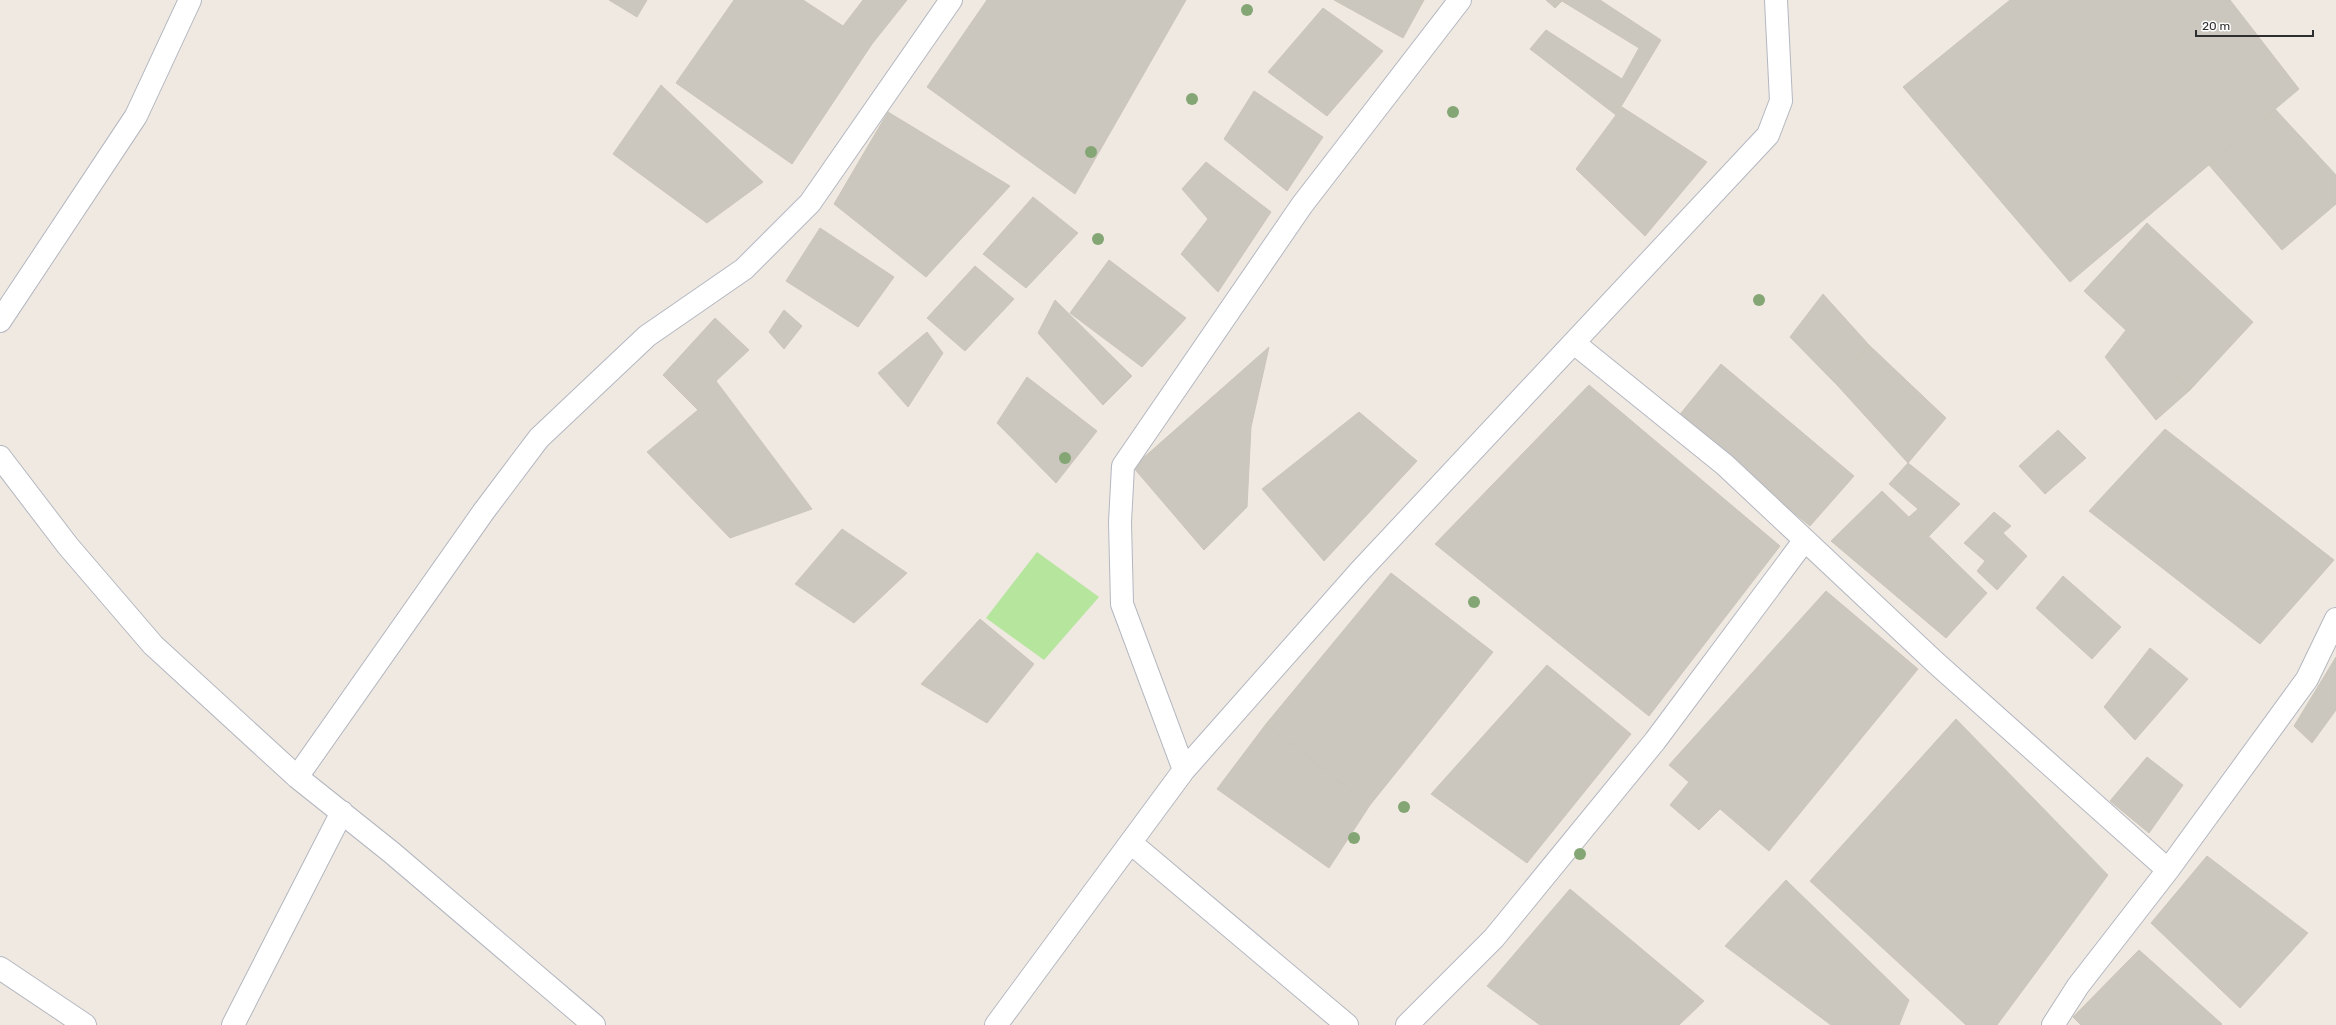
<svg xmlns="http://www.w3.org/2000/svg" width="2336" height="1025" font-family="Rubik,sans-serif">
<style>
.green{fill:#b6e59e}
.building{fill:#cbc7bf;stroke:#cbc5ba}
.lines{fill:none;stroke-linecap:round;stroke-linejoin:round}
.minor-casing{stroke:#b4b7c1;stroke-width:24}
.minor{stroke:#fff;stroke-width:22}
.tree{fill:#84a574}
</style>
<rect width="100%" height="100%" fill="#efe9e1"/>
<path class="green" d="M1037 552 1099 597 1044 660 986 618Z"/>
<path class="building" d="M609 0H647L637 17Z
M734 0H803L843 26 863 0H907L872 44 792 164 676 83Z
M987 0H1186L1075 194 927 87Z
M1334 0H1424L1403 38Z
M1546 0H1600L1661 40 1616 115 1530 49 1546 30 1622 79 1639 48 1562 1 1555 8Z
M2010 0H2230L2299 89 2070 282 1903 87Z
M1323 8 1383 51 1327 116 1268 72Z
M661 85 763 182 707 223 613 154Z
M1254 91 1323 137 1287 191 1224 139Z
M1622 107 1707 162 1645 236 1576 169Z
M2275 109 2336 175V204L2282 250 2209 165Z
M888 112 1010 186 926 277 834 204Z
M1206 162 1271 212 1218 292 1181 254 1208 219 1182 189Z
M1033 197 1078 233 1026 288 983 254Z
M2147 223 2253 322 2190 390 2084 291Z
M820 228 894 277 858 327 786 281Z
M1109 260 1186 318 1142 367 1070 313Z
M975 266 1014 299 965 351 927 318Z
M1823 294 1869 345 1837 385 1790 337Z
M1055 300 1132 376 1103 405 1038 333Z
M784 310 802 326 784 349 769 332Z
M715 318 749 350 716 381 812 509 730 538 647 452 698 410 663 375Z
M2126 330 2190 390 2156 420 2105 357Z
M927 332 943 353 908 407 878 373Z
M1869 345 1946 418 1908 463 1837 385Z
M1269 347 1251 427 1247 507 1204 550 1133 467Z
M1721 364 1854 476 1810 526 1677 418Z
M1027 377 1097 431 1056 483 997 423Z
M1589 385 1780 546 1649 716 1435 544Z
M1359 412 1417 461 1324 561 1262 489Z
M2165 429 2334 560 2260 644 2089 511Z
M2058 430 2086 458 2045 494 2019 466Z
M1908 463 1960 504 1929 536 1909 517 1918 509 1889 484Z
M1882 491 1987 593 1946 638 1831 541Z
M1994 512 2011 526 2003 533 2027 556 1997 590 1977 571 1985 561 1964 543Z
M842 529 907 573 854 623 795 584Z
M1391 573 1493 652 1370 805 1266 724Z
M2063 576 2121 627 2092 659 2036 608Z
M1826 591 1918 669 1769 851 1669 765Z
M980 619 1034 664 987 723 921 684Z
M2150 648 2188 679 2135 740 2104 707Z
M2336 657V710L2312 743 2294 726Z
M1547 665 1631 734 1527 863 1431 794Z
M1956 719 2108 875 1997 1025H1966L1810 881Z
M1266 724 1370 805 1329 868 1217 789Z
M2147 757 2183 785 2149 833 2110 801Z
M1689 782 1720 809 1699 830 1670 805Z
M2207 856 2308 933 2240 1008 2151 923Z
M1786 880 1909 1000 1899 1025H1831L1725 946Z
M1570 889 1704 1001 1679 1025H1540L1487 986Z
M2139 950 2222 1024 2221 1025H2081L2073 1017Z"/>
<g class="lines">
<g class="minor-casing">
<path id="minor" d="M0 321 136 116 190 0
M1574 343 1725 465 1936 663 2168 870
M0 457 68 546 153 645 297 777 391 852 594 1025
M1184 770 1122 604 1120 522 1123 466 1302 205 1460 0
M297 777 484 511 539 438 647 336 744 269 810 203 951 0
M1131 843 1347 1025
M0 968 85 1025
M233 1025 342 812
M996 1025 1184 770 1360 571 1768 135 1781 101 1776 0
M1407 1025 1494 938 1655 741 1804 541
M2053 1025 2078 986 2168 870 2307 679 2336 619"/>
</g>
<use href="#minor" class="minor"/>
</g>
<g class="tree">
<circle cx="1247" cy="10" r="6"/>
<circle cx="1192" cy="99" r="6"/>
<circle cx="1453" cy="112" r="6"/>
<circle cx="1091" cy="152" r="6"/>
<circle cx="1098" cy="239" r="6"/>
<circle cx="1759" cy="300" r="6"/>
<circle cx="1065" cy="458" r="6"/>
<circle cx="1474" cy="602" r="6"/>
<circle cx="1404" cy="807" r="6"/>
<circle cx="1354" cy="838" r="6"/>
<circle cx="1580" cy="854" r="6"/>
</g>
<path d="M2196 30v6h117v-6" fill="none" stroke="#2e2e2e" stroke-width="2"/>
<text x="2202" y="30" font-size="12" fill="#2e2e2e" stroke="#ffffff" stroke-width="3" paint-order="stroke">20 m</text>
</svg>
